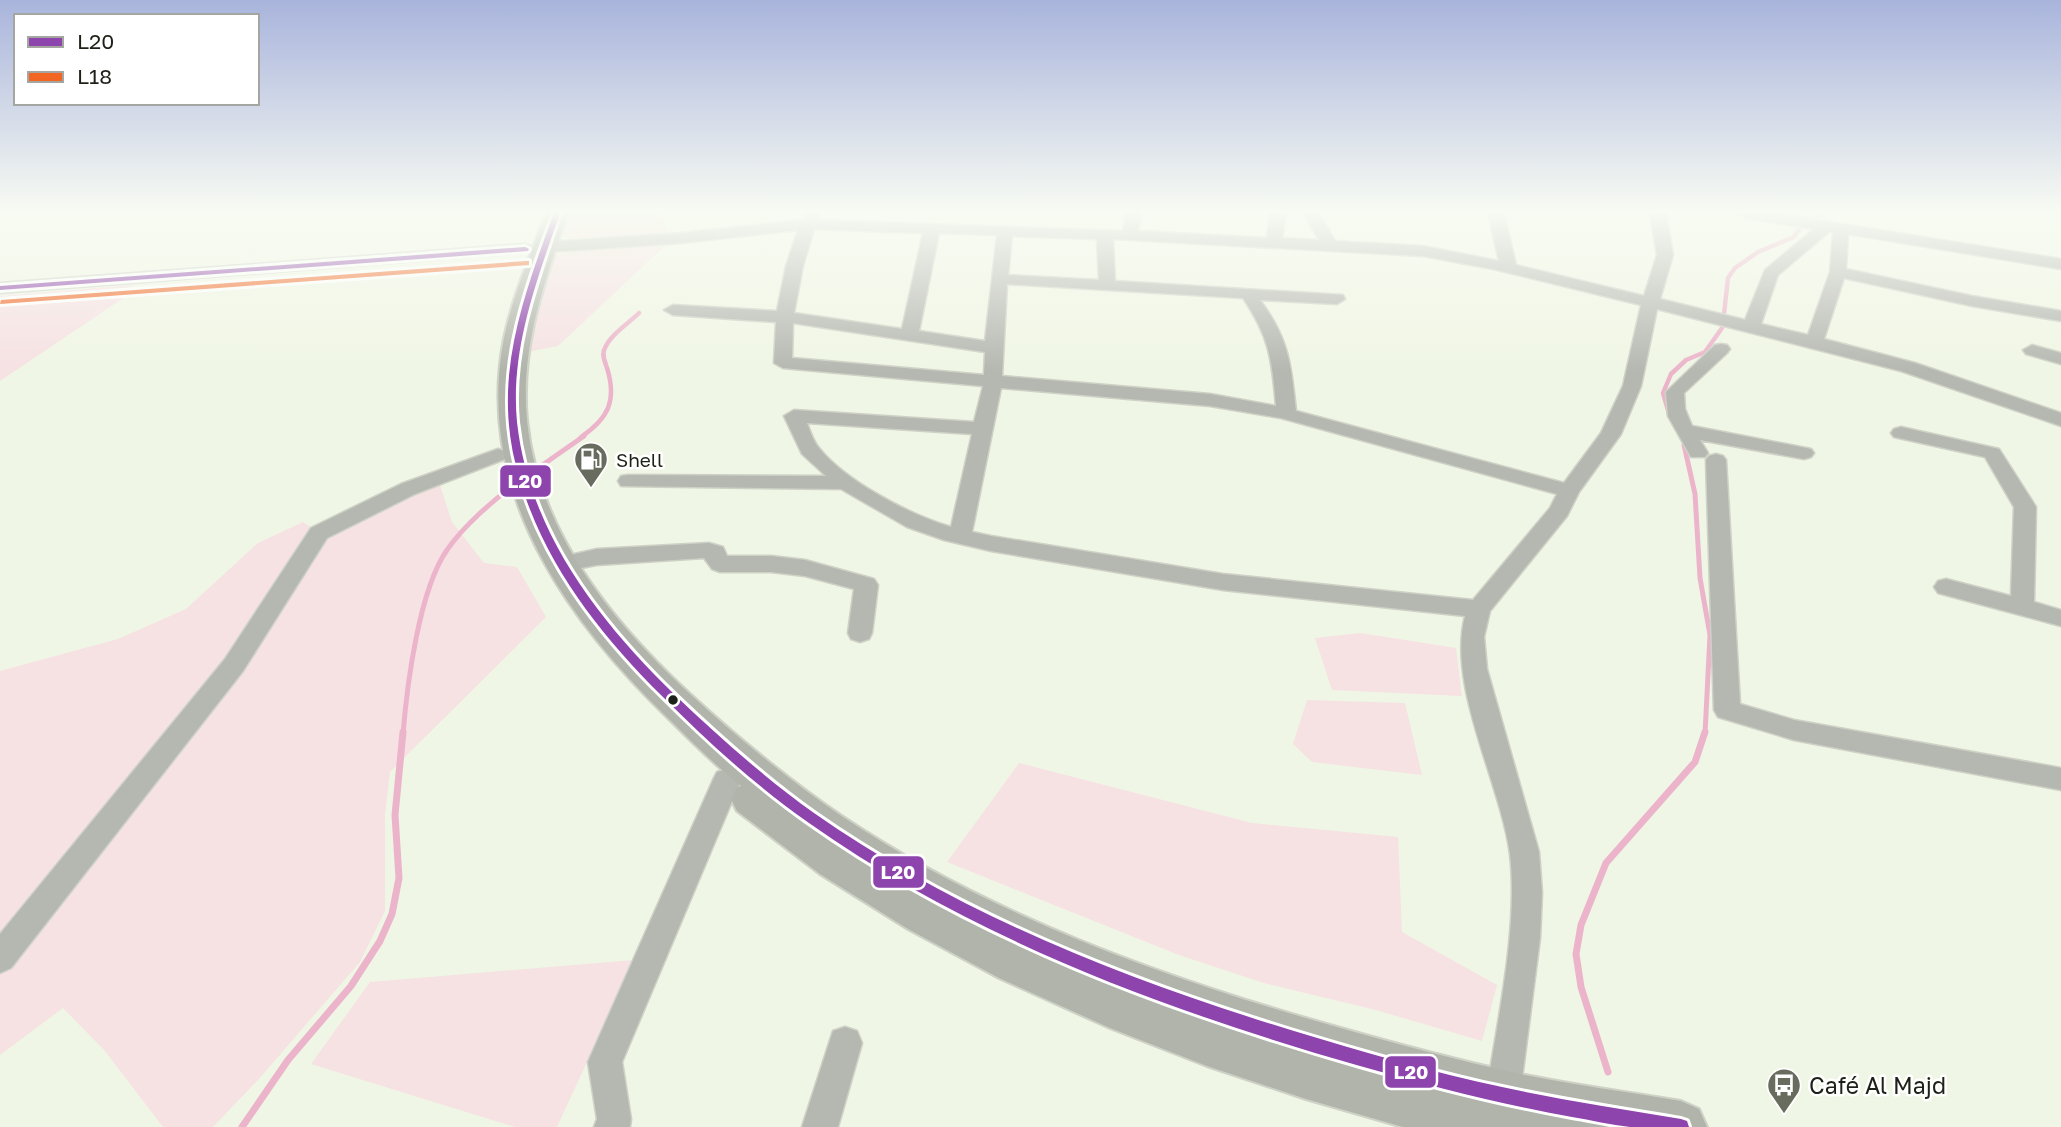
<svg xmlns="http://www.w3.org/2000/svg" width="2061" height="1127" font-family="'Golos Text',sans-serif">
<style>
.green{fill:#f6e1e3}
.lines{fill:none;stroke-linecap:round;stroke-linejoin:round}
.stream-far2{stroke:#ecb4cb;stroke-width:4.5}
.stream-far1{stroke:#ecb4cb;stroke-width:5}
.stream{stroke:#ecb4cb;stroke-width:7}
.minor-casing{stroke:#ced2c6;stroke-width:3}
.highway-casing{stroke:#ced2c6;stroke-width:4}
.minor{fill:#b5b7b1;fill-rule:evenodd}
.highway{fill:#b0b4aa;fill-rule:evenodd}
.bus-1-casing{stroke:#fff;stroke-width:6}
.bus-2-casing{stroke:#fff;stroke-width:6}
.bus-1{fill:#8e44ad;fill-rule:evenodd}
.bus-2{fill:#f26522;fill-rule:evenodd}
.bus-dot{fill:#1e2117;stroke:#fff;stroke-width:2.5}
.labels{text-anchor:middle;dominant-baseline:central;stroke-width:5;stroke-linejoin:round;paint-order:stroke}
.poi-label{font-size:19px;fill:#1e2117;stroke:#fff;text-anchor:start}
.near-poi-label{font-size:23px;fill:#1e2117;stroke:#fff;text-anchor:start}
.line-badge{stroke:#fff;stroke-width:2.5}
.badge-label{font-size:19px;text-anchor:middle;font-weight:bold;fill:#fff}
</style>
<rect width="100%" height="100%" fill="#f0f6e5"/>
<path class="green" d="M568 213H660L668 234 585 241 559 236Z
M668 243 558 346 527 352 551 256 586 249Z
M133 285 122 299 0 381V296Z
M440 485 452 522 484 563 517 567 546 617 390 772 385 815V911L360 962 258 1080 213 1127H163L105 1051 63 1008 0 1055V671L118 639 186 609 258 543 303 522 326 537 374 510Z
M1360 633 1456 648 1462 696 1332 690 1315 638Z
M1307 700 1405 703 1422 775 1312 762 1293 744Z
M1019 763 1252 823 1398 837 1402 932 1497 985 1482 1041 1376 1010 1264 983 1179 955 947 862Z
M634 960 557 1127H515L311 1064 370 982Z"/>
<g class="lines">
<path class="stream-far2" d="M1724 314 1728 278 1735 268 1758 252 1794 237 1803 223 1824 213
M1670 417 1663 393 1671 374 1686 360 1705 352 1722 328
M581 437C609 418 617 400 607 368 605 362 601 354 605 348 610 335 629 323 639 313"/>
<path class="stream-far1" d="M1684 445 1695 494 1700 578 1710 635 1705 734
M531 473 584 436
M403 734C407 685 419 590 447 550 465 524 492 502 517 482"/>
<path class="stream" d="M1608 1072 1581 987 1576 954 1581 925 1606 863 1695 762 1705 732
M242 1127 288 1060 351 986 380 941 392 914 399 878 395 815 403 732"/>
<g class="minor-casing">
<path id="minor" d="M807 213H819L818 220 1123 231 1126 213H1142L1138 231 1267 238 1270 213H1286L1282 238 1319 240 1303 213H1319L1335 241 1423 246 1499 261 1488 213H1504L1516 265 1644 296 1657 255 1650 213H1666L1673 255 1660 299 1745 320 1765 270 1814 229 1745 218 1737 213H1773L2061 259V269L1848 234 1846 269 1972 296 2061 311V321L1972 306 1844 278 1824 339 1915 363 2061 413V426L1901 371 1657 309 1641 386 1621 434 1579 492 1567 516 1490 611 1484 637 1487 669 1539 852 1542 893 1540 938 1519 1102 1514 1114 1502 1119 1490 1114 1485 1102C1496 1027 1519 928 1510 854 1500 781 1447 687 1465 616L1223 590 991 551 944 540 907 527 841 489 621 486 618 481 621 476 628 475 826 476 802 454 784 416 794 410 974 422 983 386 783 368 774 363 776 322 673 315 664 310 673 305 777 311 786 266 798 230 681 243 548 252 540 247 548 242 681 233 803 220ZM814 229 923 233 902 329 794 313 803 266ZM1830 231 1833 232 1830 272 1808 335 1761 324 1778 275ZM939 233 997 235 985 341 919 331ZM1012 236 1097 239 1099 280 1008 275ZM1113 239 1423 256 1493 269 1641 305 1623 386 1601 433 1564 483 1296 411C1291 364 1289 339 1260 300L1337 304 1345 299 1343 295 1115 281ZM1007 284 1243 298C1270 338 1272 360 1276 406L1210 394 1002 376ZM793 323 985 352 984 375 792 358ZM1001 388 1210 406 1281 418 1557 494 1550 508 1473 600 1223 574 991 536 972 532ZM807 423 972 434 951 527C910 515 845 481 819 448 813 441 810 431 807 423Z
M525 244 531 246 533 249 531 252 0 293V283Z
M1721 344 1727 345 1730 349 1727 353 1684 393 1685 409 1692 426 1811 449 1814 453 1811 457 1804 459 1700 440 1708 453 1705 457H1691L1668 416 1666 392 1715 345Z
M2032 345 2061 353V364L2026 354 2023 350Z
M1901 427 1999 449 2036 507 2034 602 2061 610V626L1938 593 1934 587 1938 581 1946 579 2011 596 2014 507 1985 457 1894 437 1891 433 1894 429Z
M498 449 505 451 508 455 505 459 415 494 327 538 243 671 11 968 0 973V934L225 659 311 528 401 484Z
M1716 454 1723 456 1726 460 1740 704 1794 720 2061 768V790L1794 740 1718 717 1714 710 1706 460 1709 456Z
M709 543 723 547 727 556H771L805 560 874 579 878 585 872 633 869 639 860 642 851 639 848 633 854 589 805 576 771 572H720L712 569 704 558 597 565 560 572 552 569 549 564 552 559 597 549Z
M727 769 737 772 741 780 622 1062 631 1119 630 1127H594L597 1119 588 1062 713 780 717 772Z
M845 1027 857 1031 862 1043 838 1127H802L833 1031Z"/>
</g>
<g class="highway-casing">
<path id="highway" d="M546 213H568C545 281 520 347 527 420 538 531 611 621 690 694 739 739 789 780 843 817 990 915 1161 977 1330 1025 1393 1043 1456 1060 1520 1074 1573 1085 1627 1092 1681 1101L1699 1109 1707 1127H1403L1306 1099 1207 1066 1110 1028 999 978 908 929 820 874 737 811 731 799 737 787 741 786C716 766 694 744 671 721 574 628 485 507 500 365 505 312 528 262 546 213Z"/>
</g>
<use href="#minor" class="minor"/>
<use href="#highway" class="highway"/>
<g class="bus-1-casing">
<path id="bus-1" d="M554 213H560C537 280 510 349 517 422 529 532 599 621 675 695 719 737 765 778 814 813 958 914 1127 980 1294 1031 1363 1052 1432 1072 1502 1087 1561 1100 1621 1109 1681 1119L1687 1121 1689 1127C1670 1127 1650 1127 1630 1127 1611 1125 1591 1120 1572 1117 1500 1104 1430 1086 1360 1066 1168 1011 973 939 809 823 756 786 708 742 663 697 597 632 539 557 516 466 493 376 523 297 554 213Z
M525 247 529 249 528 251 0 290V286Z"/>
</g>
<g class="bus-2-casing">
<path id="bus-2" d="M526 261H529V265L0 304 1 300Z"/>
</g>
<use href="#bus-1" class="bus-1"/>
<use href="#bus-2" class="bus-2"/>
</g>
<linearGradient id="sky" x2="0" y2="1"><stop stop-color="#a9b4dc"/><stop offset="0.57" stop-color="#f8fbf3"/><stop offset="1" stop-color="#f8fbf3" stop-opacity="0"/></linearGradient>
<rect width="2061" height="371" fill="url(#sky)"/>
<defs>
<g id="fuel-pin" transform="scale(1.75)"><path d="M0 17L-7.5 6A9.5 9.5 0 1 1 7.5 6Z" fill="#686c5f" stroke="#fff"/><path d="M-5.5-6h7V0h2V4h1.3V-2.5L3-4.5l.8-.8L6-3V5H2.5V1h-1V6h-7ZM-4.2-4.7v3.2H.2V-4.7Z" fill="#fff"/></g>
<g id="bus-pin" transform="scale(1.75)"><path d="M0 17L-7.5 6A9.5 9.5 0 1 1 7.5 6Z" fill="#686c5f" stroke="#fff"/><path d="M-5-6H5V4H4V6H2V4H-2V6H-4V4H-5ZM-3.5-4V0h7V-4ZM-3.5 1.2v1.5H-2V1.2ZM2 1.2v1.5H3.5V1.2Z" fill="#fff"/></g>
</defs>
<g fill-rule="evenodd">
<use href="#fuel-pin" x="591" y="459"/>
<use href="#bus-pin" x="1784" y="1085"/>
</g>
<circle class="bus-dot" cx="673" cy="700" r="6"/>
<g class="labels">
<g class="poi-label">
<text x="616" y="459">Shell</text>
</g>
<g class="near-poi-label">
<text x="1809" y="1085">Café Al Majd</text>
</g>
</g>
<g class="line-badge">
<rect x="499" y="464" width="53" height="34" rx="7" fill="#8e44ad"/>
<rect x="872" y="855" width="53" height="34" rx="7" fill="#8e44ad"/>
<rect x="1384" y="1055" width="53" height="34" rx="7" fill="#8e44ad"/>
</g>
<g class="badge-label">
<text x="525" y="488">L20</text>
<text x="898" y="879">L20</text>
<text x="1411" y="1079">L20</text>
</g>
<rect x="14" y="14" width="245" height="91" fill="#ffffff" stroke="#a5a6a2" stroke-width="2"/>
<rect x="28" y="37" width="35" height="10" fill="#8e44ad" stroke="#a5a6a2" stroke-width="2"/>
<text x="77" y="49" font-size="21" fill="#1e2117">L20</text>
<rect x="28" y="72" width="35" height="10" fill="#f26522" stroke="#a5a6a2" stroke-width="2"/>
<text x="77" y="84" font-size="21" fill="#1e2117">L18</text>
</svg>
